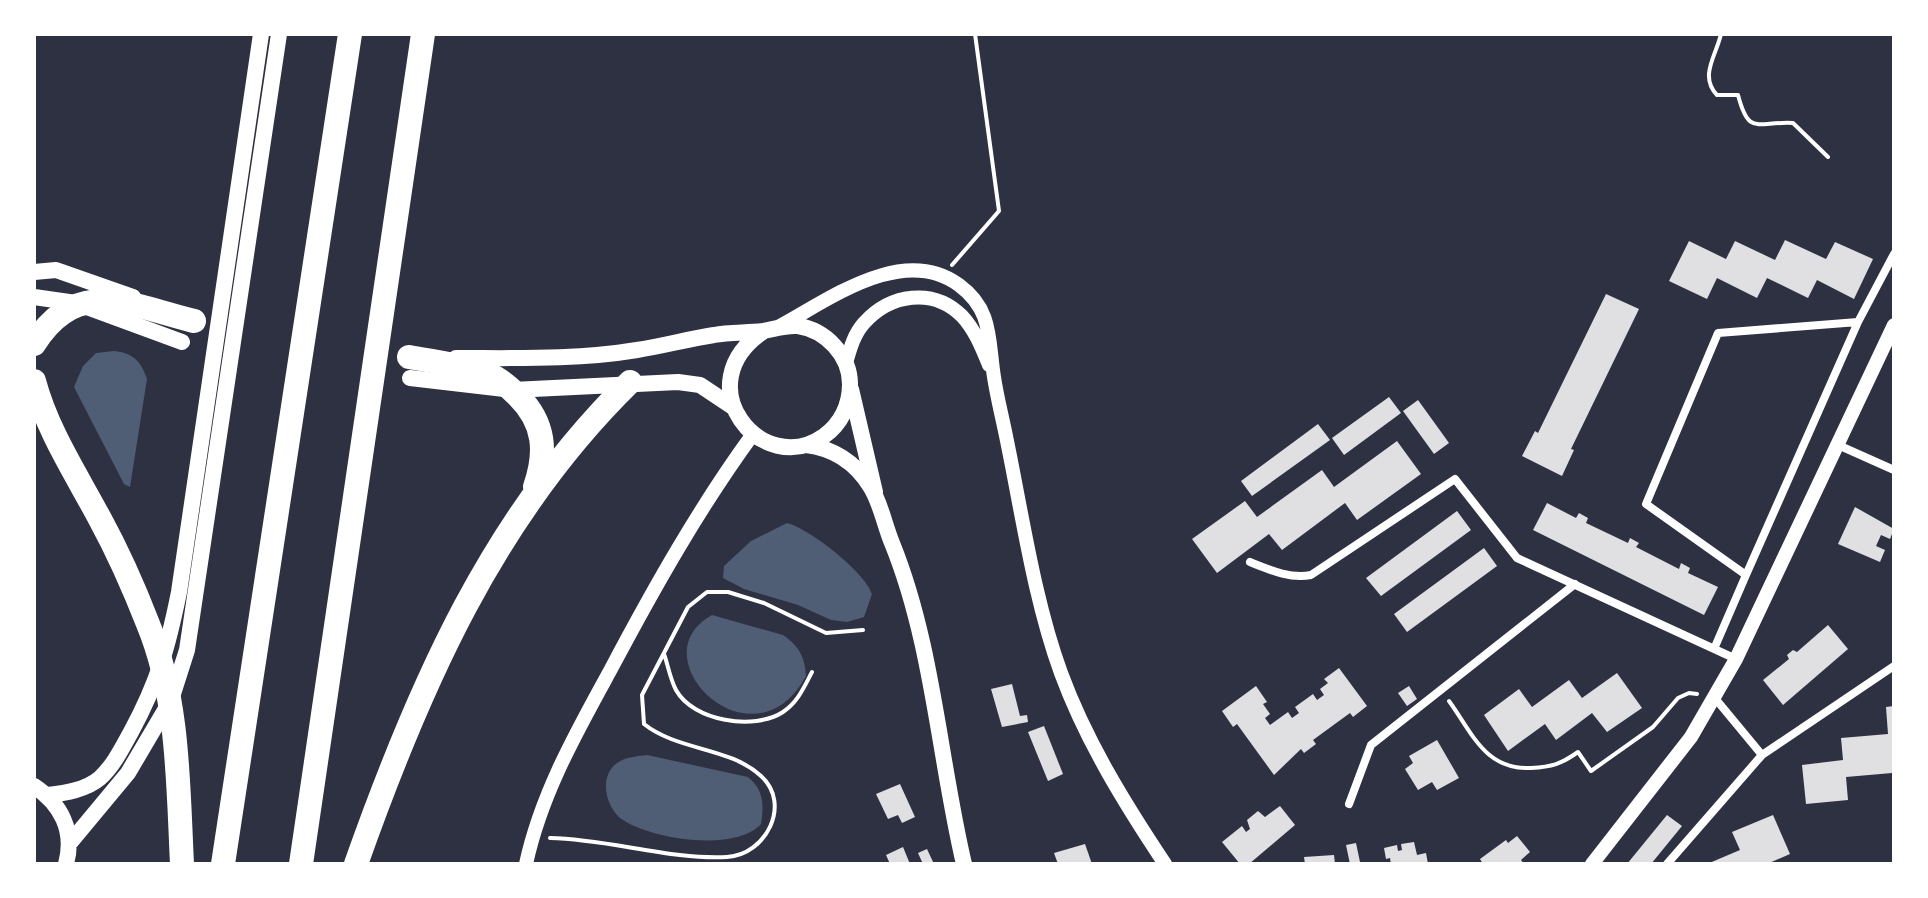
<svg xmlns="http://www.w3.org/2000/svg" width="1928" height="898" font-family="Bitter,serif">
<style>
.water{fill:#4f5d75}
.building{fill:#e0e0e3}
.lines{fill:none;stroke-linecap:round;stroke-linejoin:round}
.path{stroke:#fff;stroke-width:4}
.minor{stroke:#fff;stroke-width:8}
.tertiary{stroke:#fff;stroke-width:14}
.secondary{stroke:#fff;stroke-width:16}
.motorway{stroke:#fff;stroke-width:24}
</style>
<rect width="100%" height="100%" fill="#2d3142"/>
<path class="water" d="M114 351C133 353 141 361 147 379L130 487 124 484 74 387 83 366 96 353Z
M787 523C810 529 865 572 872 594L864 617 847 622 831 620 798 605 744 589 723 578 724 566 751 541Z
M712 615 783 635C799 646 805 657 806 676 754 773 635 658 712 615Z
M647 755 748 777C764 790 764 805 761 824 735 853 648 839 620 818 605 805 599 776 617 763 626 757 637 756 647 755Z"/>
<path class="building" d="M1785 240 1826 259 1835 242 1873 259 1854 299 1817 280 1808 298 1767 278 1757 298 1717 278 1707 299 1669 281 1689 241 1726 259 1735 241 1775 260Z
M1606 294 1639 309 1571 449 1574 450 1562 476 1522 456 1535 431 1538 433Z
M1389 397 1401 413 1344 455 1332 438Z
M1418 400 1449 443 1434 454 1403 411Z
M1318 424 1330 440 1252 496 1241 481Z
M1397 441 1421 474 1357 520 1345 503 1282 550 1269 534 1217 573 1192 539 1245 501 1257 517 1322 470 1334 487Z
M1547 503 1576 518 1579 513 1588 518 1586 523 1628 543 1630 538 1639 543 1636 547 1679 569 1681 563 1690 568 1688 573 1718 587 1704 615 1533 530Z
M1855 507 1894 529 1890 539 1881 535 1876 546 1885 550 1880 562 1838 544Z
M1457 511 1471 530 1381 596 1366 578Z
M1484 548 1497 566 1407 632 1394 614Z
M1828 625 1848 649 1783 705 1763 680 1789 659 1787 655 1793 650 1797 652Z
M1339 668 1367 706 1353 717 1350 713 1313 740 1316 744 1304 753 1301 749 1274 775 1237 724 1233 727 1222 711 1256 686 1267 702 1263 704 1270 714 1265 718 1270 725 1288 712 1292 718 1299 713 1295 707 1313 694 1317 700 1324 695 1320 689 1328 683 1324 679Z
M1617 673 1642 708 1607 732 1592 713 1556 740 1545 724 1508 751 1484 715 1519 689 1532 707 1569 680 1582 698Z
M1012 684 1020 716 1027 715 1028 722 1002 727 991 689Z
M1409 686 1417 699 1407 706 1398 693Z
M1894 706 1892 773 1846 777 1848 800 1806 804 1802 765 1843 760 1841 738 1888 734 1886 707Z
M1044 726 1063 774 1048 781 1028 732Z
M1437 740 1459 778 1437 790 1432 782 1418 790 1405 769 1413 763 1409 756Z
M900 784 915 817 902 823 898 815 888 819 876 794Z
M1280 806 1295 825 1249 864H1240L1222 842 1242 826 1246 832 1250 829 1247 820 1258 811 1265 817Z
M1667 815 1682 826 1651 864H1627Z
M1773 815 1790 854 1767 864H1707L1740 850 1732 832Z
M1517 836 1530 852 1521 860 1524 864H1483L1480 859 1506 840 1508 843Z
M1414 842 1417 855 1426 853 1428 864H1391L1390 858 1386 859 1384 848 1397 845 1398 851 1402 850 1401 844Z
M1356 843 1360 862 1350 864 1346 845Z
M1085 844 1092 864H1058L1054 853Z
M903 847 910 864H890L886 855Z
M927 849 934 864H923L918 853Z
M1334 855 1335 864H1305L1304 857Z"/>
<g class="lines">
<path class="path" d="M1721 34C1716 56 1699 76 1717 95H1738C1749 137 1757 121 1793 123L1828 157
M952 265 999 211 975 34
M664 654C668 665 670 679 676 690 693 721 754 731 783 712 798 702 804 687 812 672
M1449 701C1473 734 1485 770 1531 768 1552 767 1561 764 1578 752L1591 771 1653 727 1678 698 1689 693 1697 694
M550 838C609 839 670 860 727 857 766 855 792 804 761 776 730 747 678 751 644 724L642 695 688 607 707 592H728L764 603 826 633 863 630"/>
<path class="minor" d="M1838 445 1894 470
M1250 562C1270 570 1290 579 1311 575L1455 479 1517 558 1736 659
M1746 575 1858 322
M1714 649 1746 575 1646 504 1718 333 1858 322 1894 254
M1714 697 1762 755 1894 666
M1349 804 1371 745 1575 584
M1667 864 1762 755"/>
<path class="tertiary" d="M780 326C830 299 903 244 959 285 993 310 988 339 994 377 997 397 1002 416 1006 436 1022 513 1034 599 1061 673 1086 741 1125 804 1165 864
M846 363C850 349 854 334 864 323 890 294 933 287 962 316 975 330 982 348 989 365
M526 864C541 794 577 731 611 669 654 588 699 508 753 434
M1592 864 1691 737 1736 659 1894 325"/>
<path class="secondary" d="M34 272 56 270 133 297
M34 297 76 303 182 342
M456 358C516 358 577 360 637 350 663 346 688 339 714 335 730 332 747 333 763 331 775 329 785 325 798 326 826 330 850 356 850 384 850 405 841 424 824 436 762 480 684 384 764 331
M410 378 512 390 678 382 700 385 733 407
M851 389 875 492
M806 445C832 448 855 462 870 486 881 503 884 524 892 543 933 644 939 758 964 864
M34 786C61 804 75 831 66 864
M48 795C65 793 86 790 100 778 114 765 122 748 131 732 158 682 168 647 179 592L261 34
M69 844 128 773 171 700 187 650 279 34"/>
<path class="motorway" d="M34 344C77 276 130 305 194 321
M409 357C435 362 463 365 488 374 499 378 510 388 518 396 545 423 547 452 535 487
M34 381C47 430 76 474 100 519 118 552 134 588 148 624 179 699 178 785 182 864
M223 864 350 34
M301 864 423 34
M356 864C419 686 493 516 630 382"/>
</g>
<rect width="1928" height="898" fill="none" stroke="#ffffff" stroke-width="72"/>
</svg>
